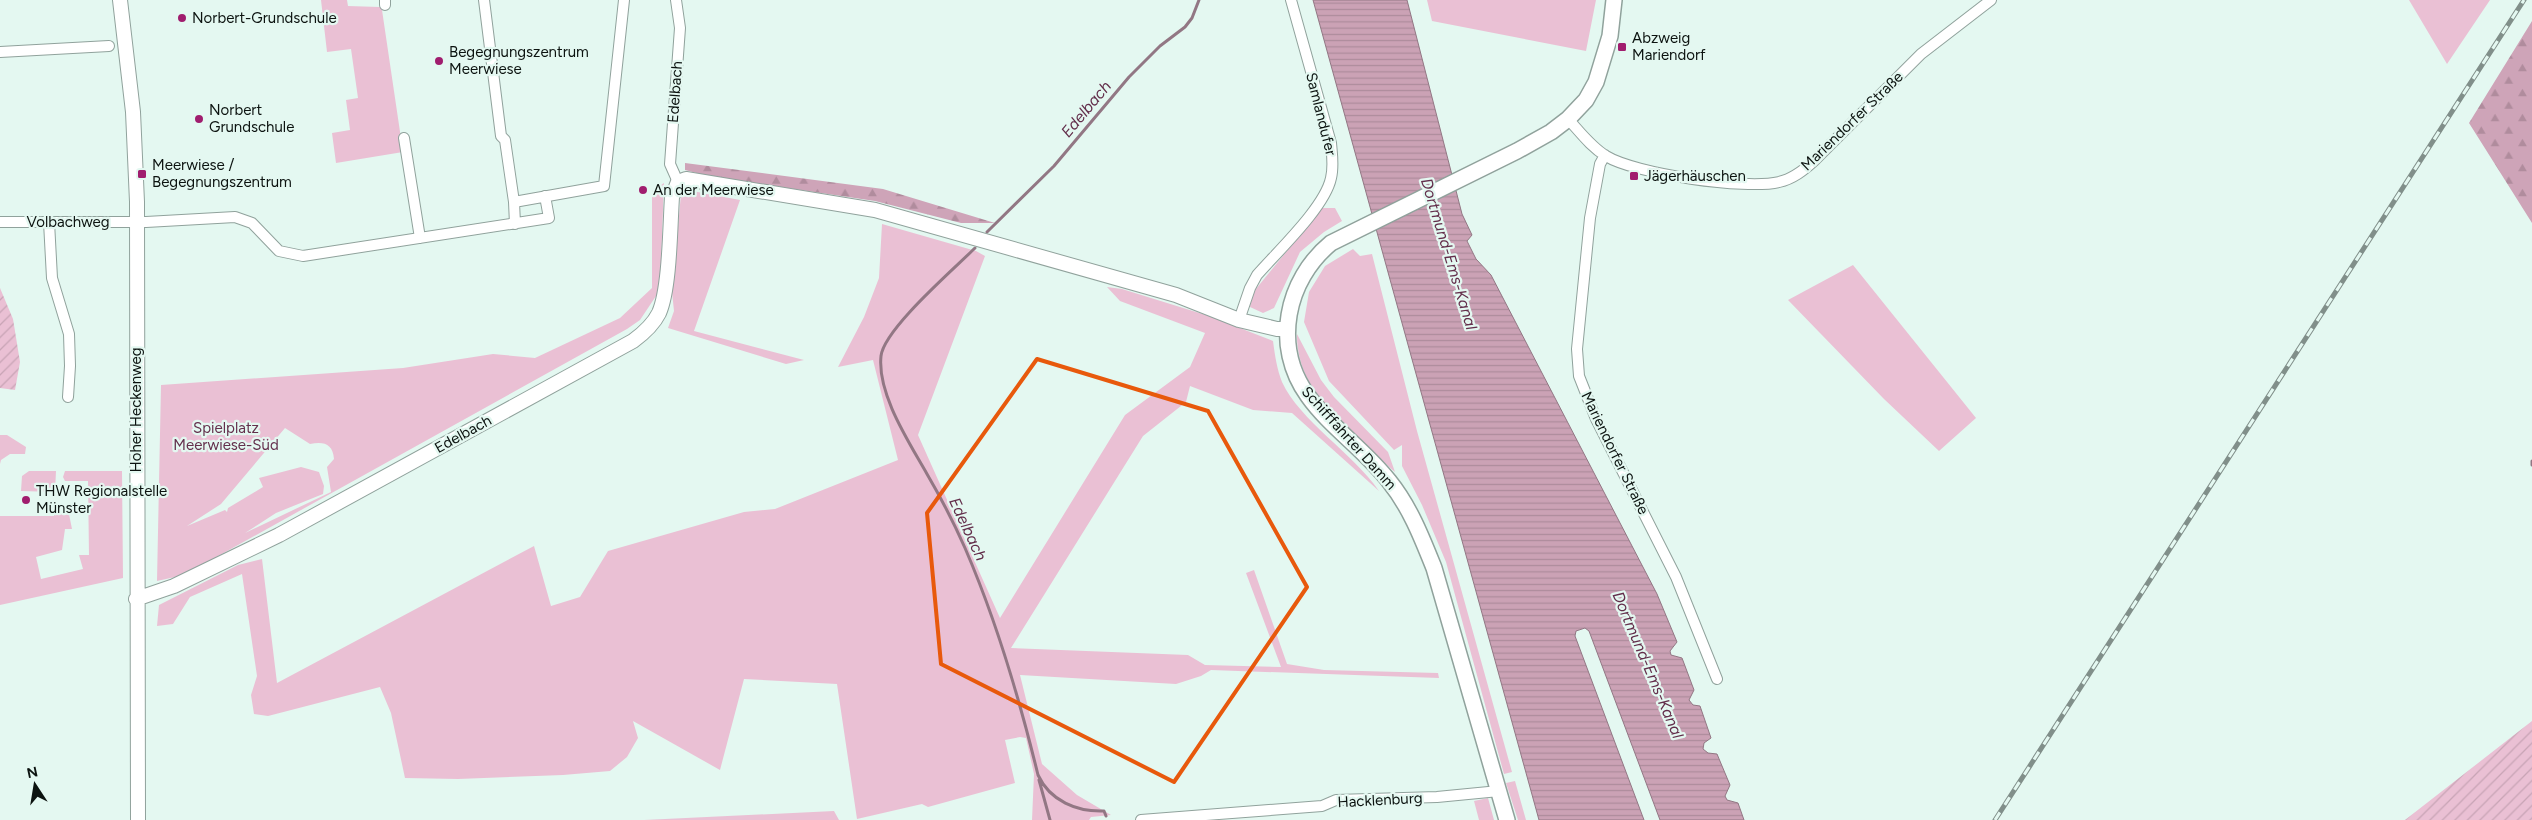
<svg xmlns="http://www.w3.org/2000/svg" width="2532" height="820" font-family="Figtree,sans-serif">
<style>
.green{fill:#eac0d4;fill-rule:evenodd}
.forest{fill:url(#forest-firs)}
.garden{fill:url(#garden-furrows)}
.water{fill:url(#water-rules);stroke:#927784}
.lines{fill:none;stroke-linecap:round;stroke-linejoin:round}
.stream{stroke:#927784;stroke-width:3}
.minor-casing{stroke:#90a29c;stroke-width:12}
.tertiary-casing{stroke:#90a29c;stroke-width:16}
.secondary-casing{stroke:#90a29c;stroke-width:18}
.minor{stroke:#fff;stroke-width:10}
.tertiary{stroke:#fff;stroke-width:14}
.secondary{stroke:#fff;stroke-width:15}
.rail-casing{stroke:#818f8a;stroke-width:5}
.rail{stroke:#e4f8f1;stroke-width:3;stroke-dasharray:9;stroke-linecap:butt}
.marked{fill:none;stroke:#e8590c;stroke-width:4;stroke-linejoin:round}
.poi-dot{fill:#a01d6e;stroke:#e4f8f1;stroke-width:2}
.labels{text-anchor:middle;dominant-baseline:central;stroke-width:4.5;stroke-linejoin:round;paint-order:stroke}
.poi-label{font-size:15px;fill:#0c1310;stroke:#e4f8f1;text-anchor:start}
.street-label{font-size:15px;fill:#0c1310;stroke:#e4f8f1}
.park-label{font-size:15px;fill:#642f4c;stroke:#e4f8f1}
.water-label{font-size:16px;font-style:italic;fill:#632e4b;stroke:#e4f8f1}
</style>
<defs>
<pattern id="forest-firs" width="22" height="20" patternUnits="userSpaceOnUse" patternTransform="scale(1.25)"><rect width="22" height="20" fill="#cea4b8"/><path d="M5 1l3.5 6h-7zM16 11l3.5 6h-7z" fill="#b08c9d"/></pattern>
<pattern id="garden-furrows" width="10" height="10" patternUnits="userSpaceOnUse" patternTransform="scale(1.25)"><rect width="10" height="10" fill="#eac0d4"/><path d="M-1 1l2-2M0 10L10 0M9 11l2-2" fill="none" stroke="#c8a4b5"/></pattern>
<pattern id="water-rules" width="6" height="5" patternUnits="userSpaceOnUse" patternTransform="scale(1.25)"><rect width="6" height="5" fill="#cba2b5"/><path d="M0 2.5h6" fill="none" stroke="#ad8b9b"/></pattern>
</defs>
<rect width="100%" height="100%" fill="#e4f8f1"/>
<path class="green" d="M321 0H347L348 6 380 7 382 10 403 152 336 163 332 133 350 130 346 100 358 98 351 49 327 52Z
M1427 0H1596L1586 51 1432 21Z
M2409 0H2490L2447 64Z
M664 183 660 290 640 320 627 329 184 575 157 581 161 385 403 368 493 354 535 358 620 318 652 288V191ZM285 428 310 444C324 441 333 444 334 459L327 467 331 492 245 533 276 513 323 494 324 486 319 472 301 467 259 478 263 487 228 508 227 512 225 510 187 526 221 504Z
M687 190 740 200 694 331 804 360 786 364 668 328 674 311 672 292 681 194Z
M1322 208H1335L1342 221 1324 232 1300 252 1274 308 1263 313 1250 307 1251 295Z
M882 224 976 251 985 256 918 435 1000 618 1125 415 1190 367 1205 333 1120 301 1107 287 1122 289 1209 316 1273 341C1275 356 1277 369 1282 382 1299 420 1354 454 1379 491L1292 413 1253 410 1190 386 1186 402 1143 436 1011 648 1188 655 1205 665 1281 667 1246 573 1254 570 1287 664 1324 670 1438 673 1439 678 1211 670 1201 676 1176 684 1020 675 1042 764 1077 795 1111 815 1091 817 1089 820H1032L1034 774 1026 738 1020 737 1005 740 1015 783 928 807 922 804 857 819 837 684 744 679 720 770 633 721 638 738 627 757 610 771 563 775 458 779 405 778 391 713 380 687 268 716 254 714 251 695 257 676 242 574 190 597 173 624 157 626 159 605 238 565 262 559 277 683 534 546 551 606 580 597 608 551 744 512 775 509 898 460 873 360 838 367 864 317 879 278Z
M1353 249 1360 256 1372 254 1417 431 1512 772 1504 774 1446 562 1422 505 1402 466V445L1394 450 1329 381 1304 322 1309 292 1325 266Z
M1853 265 1976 418 1939 451 1884 399 1788 300Z
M1297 334 1321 380 1334 397 1388 452 1395 472C1354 434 1296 395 1297 334Z
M0 435H7L26 447 25 454H10L1 460 0 464Z
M29 471H56L55 492 21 491 22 476Z
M65 471H122L123 578 0 605V516H54V514H69L72 529H65L62 550 36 557 41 579 83 569 79 555H89L88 481H65L63 477Z
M1515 781 1526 820H1518L1506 783Z
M1488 798 1494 820H1479L1474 801Z
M834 811 839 820H644Z"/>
<path class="forest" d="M2532 21V223L2469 123Z
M685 163 883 189 995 223H961L875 201 712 177 685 170Z"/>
<path class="garden" d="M0 288 13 319 20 362 15 390 0 388Z
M2532 721V820H2405Z"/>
<path class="water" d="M1313 0H1407L1462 214 1472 235 1467 241 1476 259 1491 275 1657 594 1677 642 1670 651 1671 655 1682 658 1694 690 1689 700 1693 705 1700 706 1711 738 1704 743 1703 749 1708 753 1717 754 1730 785 1725 796 1727 800 1738 803 1744 820H1660L1589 631 1585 628 1576 631 1575 636 1644 820H1539Z"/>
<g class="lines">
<path class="stream" d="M987 232 1054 166 1129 77 1160 46 1185 27 1192 18 1199 0
M975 248C954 269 884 329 881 356 877 394 909 442 927 474 941 498 954 523 965 548 997 622 1019 697 1038 775 1050 801 1077 812 1104 811L1106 816
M2532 461V465
M1039 780 1050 820"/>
<g class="minor-casing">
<path id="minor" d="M484 0 501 136 505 140 514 202
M676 0 680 28 670 164 678 182
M385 5V0
M0 52 109 46
M1568 119C1580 132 1591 147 1606 156 1635 174 1746 190 1779 182 1793 179 1804 170 1814 161L1921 54 1991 0
M404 138 420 238
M1605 155 1600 164 1590 218 1577 349 1579 376 1596 419 1676 577 1717 679
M0 222H146L235 217 252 223 279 251 303 256 549 218 545 196
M49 222 52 278 69 334 70 366 68 397
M515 224 514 202 604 186 624 0
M1239 320 1250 288 1257 275C1278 251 1325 207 1331 178 1334 166 1332 155 1331 143L1291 0
M1141 820 1322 806 1336 800 1437 797 1499 791"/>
</g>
<g class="tertiary-casing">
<path id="tertiary" d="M120 0 133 112 137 202 138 820
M136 599 174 586 279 535 633 341C644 333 653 325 659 313 670 288 670 226 672 197L678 182 686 179 875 210 1176 295 1239 320 1277 329H1288"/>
</g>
<g class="secondary-casing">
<path id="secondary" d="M1507 820 1434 568C1422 538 1410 507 1389 481 1365 450 1330 427 1308 396 1272 346 1286 280 1331 243L1517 151 1551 132 1568 119 1586 100 1596 82 1610 36 1614 0"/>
</g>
<use href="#minor" class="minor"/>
<use href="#tertiary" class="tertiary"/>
<use href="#secondary" class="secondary"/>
<g class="rail-casing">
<path id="rail" d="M1995 820 2524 0"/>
</g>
<use href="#rail" class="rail"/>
</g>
<path class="marked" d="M1037 359 1208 411 1307 587 1174 782 941 664 927 513Z"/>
<g class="poi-dot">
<circle cx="182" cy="18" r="5"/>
<rect x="1617" y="42" width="10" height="10" rx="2.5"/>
<circle cx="439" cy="61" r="5"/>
<circle cx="199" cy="119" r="5"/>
<rect x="137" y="169" width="10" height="10" rx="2.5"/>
<rect x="1629" y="171" width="10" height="10" rx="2.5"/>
<circle cx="643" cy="190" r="5"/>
<circle cx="26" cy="500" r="5"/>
</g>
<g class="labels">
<g class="poi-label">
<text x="192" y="18">Norbert-Grundschule</text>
<text x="1632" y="38">Abzweig<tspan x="1632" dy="17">Mariendorf</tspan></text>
<text x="449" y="52">Begegnungszentrum<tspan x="449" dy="17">Meerwiese</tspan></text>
<text x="209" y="110">Norbert<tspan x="209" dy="17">Grundschule</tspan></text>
<text x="152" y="165">Meerwiese /<tspan x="152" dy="17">Begegnungszentrum</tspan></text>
<text x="1644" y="176">Jägerhäuschen</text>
<text x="653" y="190">An der Meerwiese</text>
<text x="36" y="491">THW Regionalstelle<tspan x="36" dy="17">Münster</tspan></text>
</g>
<g class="street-label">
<text transform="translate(675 92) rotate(-86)">Edelbach</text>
<text transform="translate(1321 114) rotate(76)">Samlandufer</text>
<text transform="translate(1852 121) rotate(-44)">Mariendorfer Straße</text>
<text x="68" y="222">Volbachweg</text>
<text transform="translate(136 410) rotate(-90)">Hoher Heckenweg</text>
<text transform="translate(463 434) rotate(-29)">Edelbach</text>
<text transform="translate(1349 438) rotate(48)">Schifffahrter Damm</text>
<text transform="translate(1615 453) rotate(64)">Mariendorfer Straße</text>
<text transform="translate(1380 800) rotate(-3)">Hacklenburg</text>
</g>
<g class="park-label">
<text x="226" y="428">Spielplatz<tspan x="226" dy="17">Meerwiese-Süd</tspan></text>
</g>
<g class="water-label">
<text transform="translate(1086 109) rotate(-50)">Edelbach</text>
<text transform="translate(1449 254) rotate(73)">Dortmund-Ems-Kanal</text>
<text transform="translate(968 529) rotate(65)">Edelbach</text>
<text transform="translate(1648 665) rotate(67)">Dortmund-Ems-Kanal</text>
</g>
</g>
<g transform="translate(35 785) rotate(348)" stroke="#e4f8f1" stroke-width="4" paint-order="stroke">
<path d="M0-4L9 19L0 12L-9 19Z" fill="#0c1310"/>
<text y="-8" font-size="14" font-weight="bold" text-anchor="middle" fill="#0c1310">N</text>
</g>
</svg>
